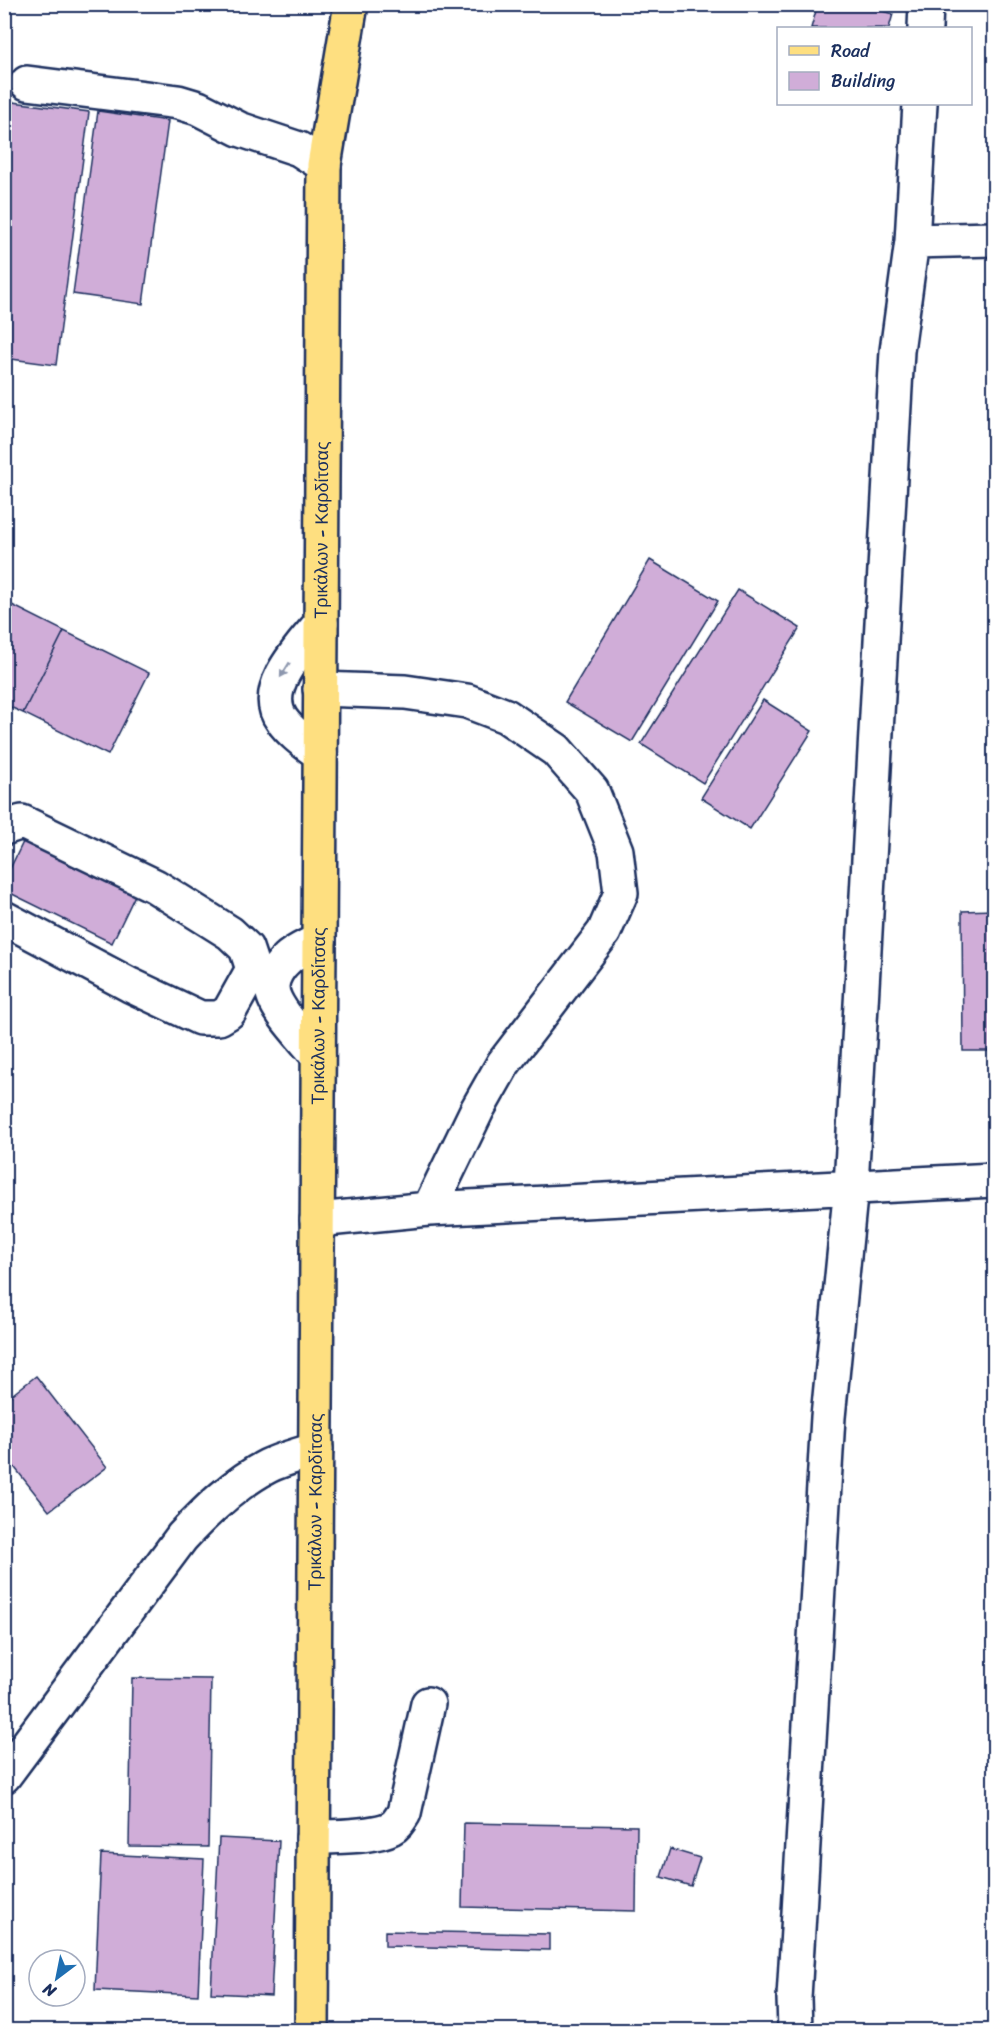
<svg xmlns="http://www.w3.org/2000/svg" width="999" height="2035" font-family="Sriracha,sans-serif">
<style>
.building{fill:#d0add8;stroke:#1b2f5e;stroke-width:1.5}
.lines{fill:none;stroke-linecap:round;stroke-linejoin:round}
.minor-casing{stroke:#1b2f5e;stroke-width:38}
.major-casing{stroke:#1b2f5e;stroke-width:38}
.minor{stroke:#fff;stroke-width:33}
.major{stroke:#fedf80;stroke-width:33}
.oneway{fill:#8d97ae}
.labels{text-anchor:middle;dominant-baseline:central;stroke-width:4.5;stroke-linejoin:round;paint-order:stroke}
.street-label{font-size:18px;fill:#1b2f5e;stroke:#fff}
</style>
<rect width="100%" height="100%" fill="#fff"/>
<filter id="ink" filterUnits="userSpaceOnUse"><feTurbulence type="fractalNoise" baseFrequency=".0167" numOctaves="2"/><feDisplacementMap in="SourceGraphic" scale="12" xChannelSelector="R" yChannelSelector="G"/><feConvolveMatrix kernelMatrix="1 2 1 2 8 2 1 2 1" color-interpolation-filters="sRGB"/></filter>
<g filter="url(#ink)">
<path class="building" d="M818 4H857L893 14 889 28H811Z
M5 101 89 112 56 365 4 358Z
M98 111 168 121 143 304 73 294Z
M650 560 718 601 632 742 565 702Z
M738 590 800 628 703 783 641 744Z
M4 601 64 631 23 713 4 704Z
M64 631 149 673 108 755 23 713Z
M763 700 812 731 750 829 701 798Z
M26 836 137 891 112 943 4 890V881Z
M994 910V1051H963L962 911Z
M36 1376 107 1467 49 1511 4 1454V1401Z
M132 1678 211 1679 208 1847 129 1846Z
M464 1823 637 1826 636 1911 462 1907Z
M219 1838 279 1841 271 1996 211 1993Z
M670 1849 700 1858 691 1886 661 1877Z
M101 1854 204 1859 198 1995 95 1990Z
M385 1931 549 1934V1950L385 1946Z"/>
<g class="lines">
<g class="minor-casing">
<path id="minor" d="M925 28 926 4
M27 83 178 102 198 108 239 129 299 149 324 165
M912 241 994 239
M320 689 405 692 467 701 506 716 556 750 592 791 616 851 621 893 604 932 503 1064 477 1110 429 1209
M320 754C307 744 292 734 282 720 259 689 302 646 321 623
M4 828 22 822 155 886 230 933 246 948 253 969 229 1012 219 1018H200L130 985 4 918
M318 1056C306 1040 272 1008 272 987 272 977 279 966 287 959 295 951 309 946 319 940
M317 1220 429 1209 994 1180
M4 1776 182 1537C207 1510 235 1483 268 1466 282 1459 300 1455 316 1449
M313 1838C334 1836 374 1837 391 1828 397 1825 400 1819 404 1813L428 1704
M795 2030 794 1998 828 1417 851 1186 897 351 912 241 920 104"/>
</g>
<g class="major-casing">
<g id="major">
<path id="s1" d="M312 2030 324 165 351 4"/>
</g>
</g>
<use href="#minor" class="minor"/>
<use href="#major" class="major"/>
</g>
<defs><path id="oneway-solid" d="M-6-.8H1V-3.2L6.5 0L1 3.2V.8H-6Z" transform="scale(1.5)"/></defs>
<use class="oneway" href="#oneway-solid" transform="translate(285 670) rotate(122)"/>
</g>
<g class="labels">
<g class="street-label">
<text stroke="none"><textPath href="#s1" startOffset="1500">Τρικάλων - Καρδίτσας</textPath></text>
<text stroke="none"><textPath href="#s1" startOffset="1014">Τρικάλων - Καρδίτσας</textPath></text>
<text stroke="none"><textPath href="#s1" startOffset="528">Τρικάλων - Καρδίτσας</textPath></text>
</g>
</g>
<rect width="999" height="2035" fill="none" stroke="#fff" stroke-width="24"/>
<rect x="12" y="12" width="975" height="2011" fill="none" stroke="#1b2f5e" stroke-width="2" filter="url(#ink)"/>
<rect x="777" y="27" width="195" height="78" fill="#ffffff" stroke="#a4acbf" stroke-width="1.5"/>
<rect x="789" y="46" width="30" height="9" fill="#fedf80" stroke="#a4acbf" stroke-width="1.5"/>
<text x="831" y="57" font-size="18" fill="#1b2f5e">Road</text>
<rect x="789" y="72" width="30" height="18" fill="#d0add8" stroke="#a4acbf" stroke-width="1.5"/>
<text x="831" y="87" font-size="18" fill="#1b2f5e">Building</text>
<g transform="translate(57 1978) rotate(212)"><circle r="28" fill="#ffffff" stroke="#a4acbf" stroke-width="1.5"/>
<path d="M0-4.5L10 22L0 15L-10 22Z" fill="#1f6fb2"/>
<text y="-9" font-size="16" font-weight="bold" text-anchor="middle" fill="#1b2f5e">N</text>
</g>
</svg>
